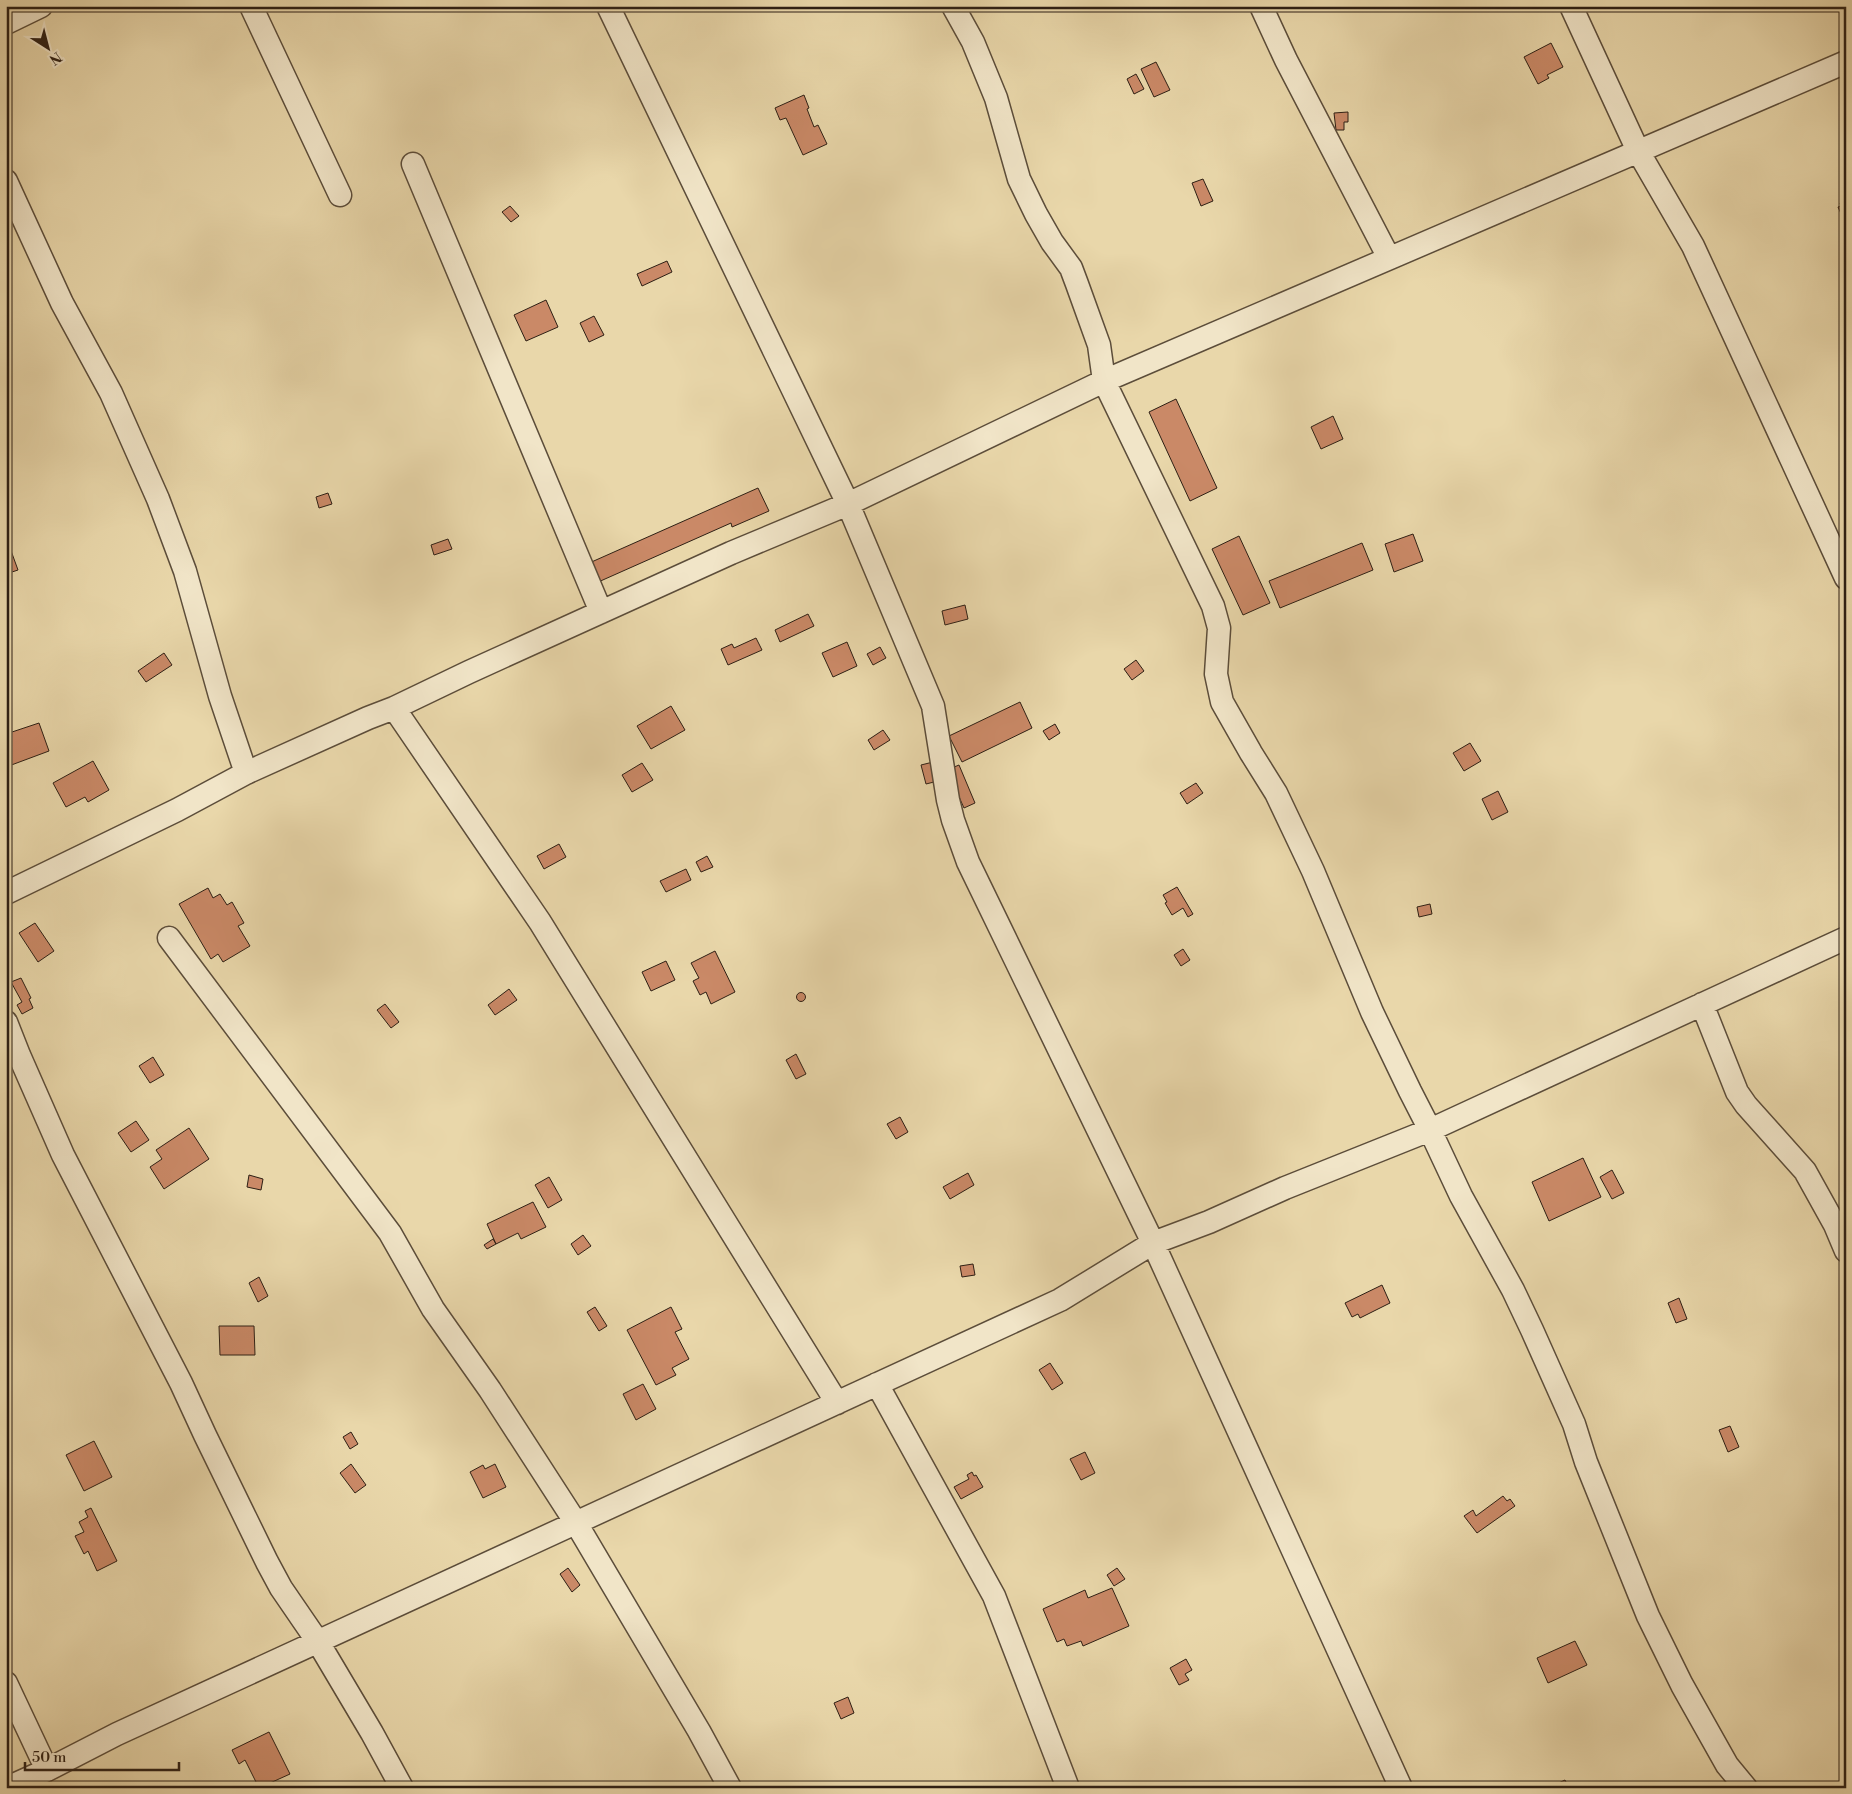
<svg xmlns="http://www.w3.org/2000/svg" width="1852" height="1794" font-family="'Libre Bodoni',serif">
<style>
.building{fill:#ca8967;stroke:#2d1f14}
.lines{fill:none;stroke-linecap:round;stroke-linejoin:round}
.minor-casing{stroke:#5c4d3a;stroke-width:25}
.minor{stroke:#f1e5c8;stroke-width:22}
</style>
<rect width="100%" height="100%" fill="#e9d7aa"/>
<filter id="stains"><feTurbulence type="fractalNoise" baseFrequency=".004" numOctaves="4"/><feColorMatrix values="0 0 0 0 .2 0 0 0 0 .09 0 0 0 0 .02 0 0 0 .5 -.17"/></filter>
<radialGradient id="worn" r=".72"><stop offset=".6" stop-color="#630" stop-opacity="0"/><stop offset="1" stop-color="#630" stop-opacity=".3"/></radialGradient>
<path class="building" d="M1551 43 1563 67 1547 75 1549 78 1538 84 1524 57Z
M1156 62 1170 90 1154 97 1141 69Z
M1136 74 1144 89 1134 94 1127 79Z
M804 95 809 108 807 109 814 127 818 125 827 144 803 155 786 118 780 120 775 108Z
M1348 112V122H1344V130H1336L1334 113Z
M1203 179 1213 201 1201 206 1192 183Z
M1846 201V214L1842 216 1838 207 1841 206 1840 203Z
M510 206 519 216 511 222 502 212Z
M667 261 672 272 642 286 637 274Z
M546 300 558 327 526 341 514 315Z
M594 316 604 335 589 342 580 323Z
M1176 399 1217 488 1190 501 1149 412Z
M1333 416 1343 439 1321 449 1311 427Z
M758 488 769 511 732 527 731 523 596 583 587 564Z
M328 493 332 504 319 508 316 497Z
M1413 534 1423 561 1394 572 1385 544Z
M1239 536 1270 603 1243 615 1212 549Z
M448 539 452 549 434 555 431 545Z
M1362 543 1373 570 1280 608 1269 581Z
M10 548 18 570 6 574V549Z
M965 605 968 619 945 625 942 611Z
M808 614 814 626 780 642 775 630Z
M756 638 762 650 728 665 721 649 732 644 734 648Z
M847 642 857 666 833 677 822 653Z
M880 647 886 658 873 665 867 654Z
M164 653 172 665 146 682 138 671Z
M1136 660 1144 671 1132 680 1124 669Z
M1020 702 1032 728 962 762 949 736Z
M671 706 685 730 651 749 637 726Z
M39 723 49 751 6 767V734Z
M1055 724 1060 733 1049 740 1043 731Z
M883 730 890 740 874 750 868 740Z
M1470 743 1481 761 1464 771 1453 753Z
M93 761 109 790 88 802 85 797 66 807 53 783Z
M933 762 938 781 926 784 921 765Z
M642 763 653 780 632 792 622 775Z
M959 765 975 803 964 808 947 770Z
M1196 783 1203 793 1187 804 1180 793Z
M1498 791 1508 812 1492 820 1482 799Z
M559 844 566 857 544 869 537 856Z
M707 856 713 867 701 872 696 862Z
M686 869 691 880 666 892 660 881Z
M1177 887 1193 914 1188 917 1183 908 1172 915 1165 903 1167 902 1163 895Z
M208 888 213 898 220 894 227 905 232 902 244 923 238 926 250 946 223 962 218 954 211 959 179 904Z
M1430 904 1432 914 1419 917 1417 907Z
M35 923 54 951 38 962 19 933Z
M1183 949 1190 960 1181 966 1174 955Z
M715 951 735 992 711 1004 706 992 700 995 693 981 699 978 691 963Z
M666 961 675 980 651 991 642 972Z
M21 978 31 998 29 999 33 1008 22 1014 17 1005 22 1002 11 982Z
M509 989 517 1000 495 1015 488 1005Z
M796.5 997a4.5 4.5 0 1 1 9 0a4.5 4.5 0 1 1-9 0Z
M385 1004 399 1022 391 1028 377 1010Z
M796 1054 806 1074 796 1079 786 1060Z
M153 1057 164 1075 150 1083 139 1066Z
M900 1117 908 1132 896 1139 887 1124Z
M136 1121 149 1140 131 1152 118 1133Z
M189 1128 209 1159 164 1189 150 1167 162 1159 156 1150Z
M1583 1158 1601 1197 1549 1221 1532 1182Z
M1612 1170 1624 1193 1612 1199 1600 1177Z
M968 1173 974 1185 950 1199 943 1187Z
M249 1175 263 1179 261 1190 247 1187Z
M549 1177 562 1200 548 1208 535 1185Z
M533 1202 546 1227 521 1239 518 1233 496 1244 487 1224Z
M583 1235 591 1246 578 1255 571 1244Z
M493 1239 496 1244 487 1249 484 1245Z
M973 1264 975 1275 962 1277 960 1266Z
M259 1277 268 1296 258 1302 249 1283Z
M1382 1285 1390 1303 1360 1318 1358 1314 1352 1317 1345 1303Z
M1679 1298 1687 1319 1676 1323 1668 1303Z
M595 1307 607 1326 599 1331 587 1312Z
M671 1307 682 1329 675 1332 689 1359 672 1368 676 1375 656 1385 627 1330Z
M219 1326H254L255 1355H220Z
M1050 1363 1063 1383 1052 1390 1039 1370Z
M643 1384 656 1409 636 1420 623 1394Z
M1730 1426 1739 1447 1728 1452 1719 1430Z
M351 1432 358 1444 350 1449 343 1437Z
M94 1441 112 1477 84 1491 66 1455Z
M1085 1452 1095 1473 1081 1480 1070 1459Z
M351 1464 366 1485 355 1493 340 1473Z
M495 1464 506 1487 483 1498 470 1472 483 1465 485 1469Z
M972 1472 974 1476 976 1475 983 1487 961 1499 954 1487 969 1479 967 1475Z
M1503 1496 1507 1501 1510 1499 1515 1506 1477 1533 1464 1516 1473 1510 1476 1516Z
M91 1508 117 1561 97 1571 88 1551 84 1554 75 1536 84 1532 79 1522 88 1517 85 1511Z
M568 1568 580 1585 572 1592 560 1574Z
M1117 1568 1125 1579 1114 1586 1107 1575Z
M1112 1588 1129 1626 1083 1646 1081 1641 1067 1646 1064 1639 1057 1642 1043 1609 1085 1590 1088 1598Z
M1575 1641 1587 1665 1548 1683 1537 1658Z
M1186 1659 1192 1670 1185 1674 1189 1680 1179 1685 1170 1668Z
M848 1697 854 1713 841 1719 834 1703Z
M269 1732 290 1774 259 1788 245 1760 239 1764 232 1750Z
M1565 1780 1569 1788H1553L1552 1786Z"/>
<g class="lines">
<g class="minor-casing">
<path id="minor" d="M251 6 340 195
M608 6 848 504 933 706 948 800 953 820 968 862 1153 1243 1401 1788
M953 6 973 42 996 98 1019 179 1036 214 1052 242 1071 268 1077 284 1099 345 1104 381 1213 606 1219 628 1216 674 1222 702 1251 753 1276 793 1313 871 1372 1012 1410 1091 1430 1130 1461 1196 1513 1290 1532 1330 1574 1424 1586 1462 1648 1616 1682 1685 1727 1765 1746 1788
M1261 6 1286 60 1389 258
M1571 6 1638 151 1693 246 1846 578
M6 23 41 6
M413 164 601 612
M6 181 62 303 111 393 158 499 185 571 220 696 246 773
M394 708 540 922 837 1403
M6 893 177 810 246 773 368 718 394 708 469 672 731 553 848 504 1104 381 1846 62
M169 938 390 1233 433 1309 490 1390 576 1523 699 1731 730 1788
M1702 1004 1737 1092 1746 1105 1805 1171 1835 1225 1846 1251
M6 1022 19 1055 63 1155 181 1383 205 1435 267 1562 281 1588 318 1642 372 1733 402 1788
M877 1384 994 1596 1068 1788
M6 1683 47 1770
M7 1788 47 1770 117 1734 1060 1300 1153 1243 1209 1222 1285 1188 1430 1130 1846 938"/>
</g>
<use href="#minor" class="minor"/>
</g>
<rect width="1852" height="1794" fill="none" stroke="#e9d7aa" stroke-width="25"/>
<rect x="8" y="8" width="1837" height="1779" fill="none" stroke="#2d1f14" stroke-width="2.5"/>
<rect x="12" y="12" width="1827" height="1769" fill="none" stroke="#2d1f14"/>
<g transform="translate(48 48) rotate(144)" stroke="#f1e5c8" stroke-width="4" paint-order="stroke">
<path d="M0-4L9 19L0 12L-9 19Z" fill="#2d1f14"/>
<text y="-8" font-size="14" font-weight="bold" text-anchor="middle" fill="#2d1f14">N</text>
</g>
<path d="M25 1762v8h154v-8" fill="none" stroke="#2d1f14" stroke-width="2.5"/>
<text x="32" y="1762" font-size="15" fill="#2d1f14" stroke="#f1e5c8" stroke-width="4" paint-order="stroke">50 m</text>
<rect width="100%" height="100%" filter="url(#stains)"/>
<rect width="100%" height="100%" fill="url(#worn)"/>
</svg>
